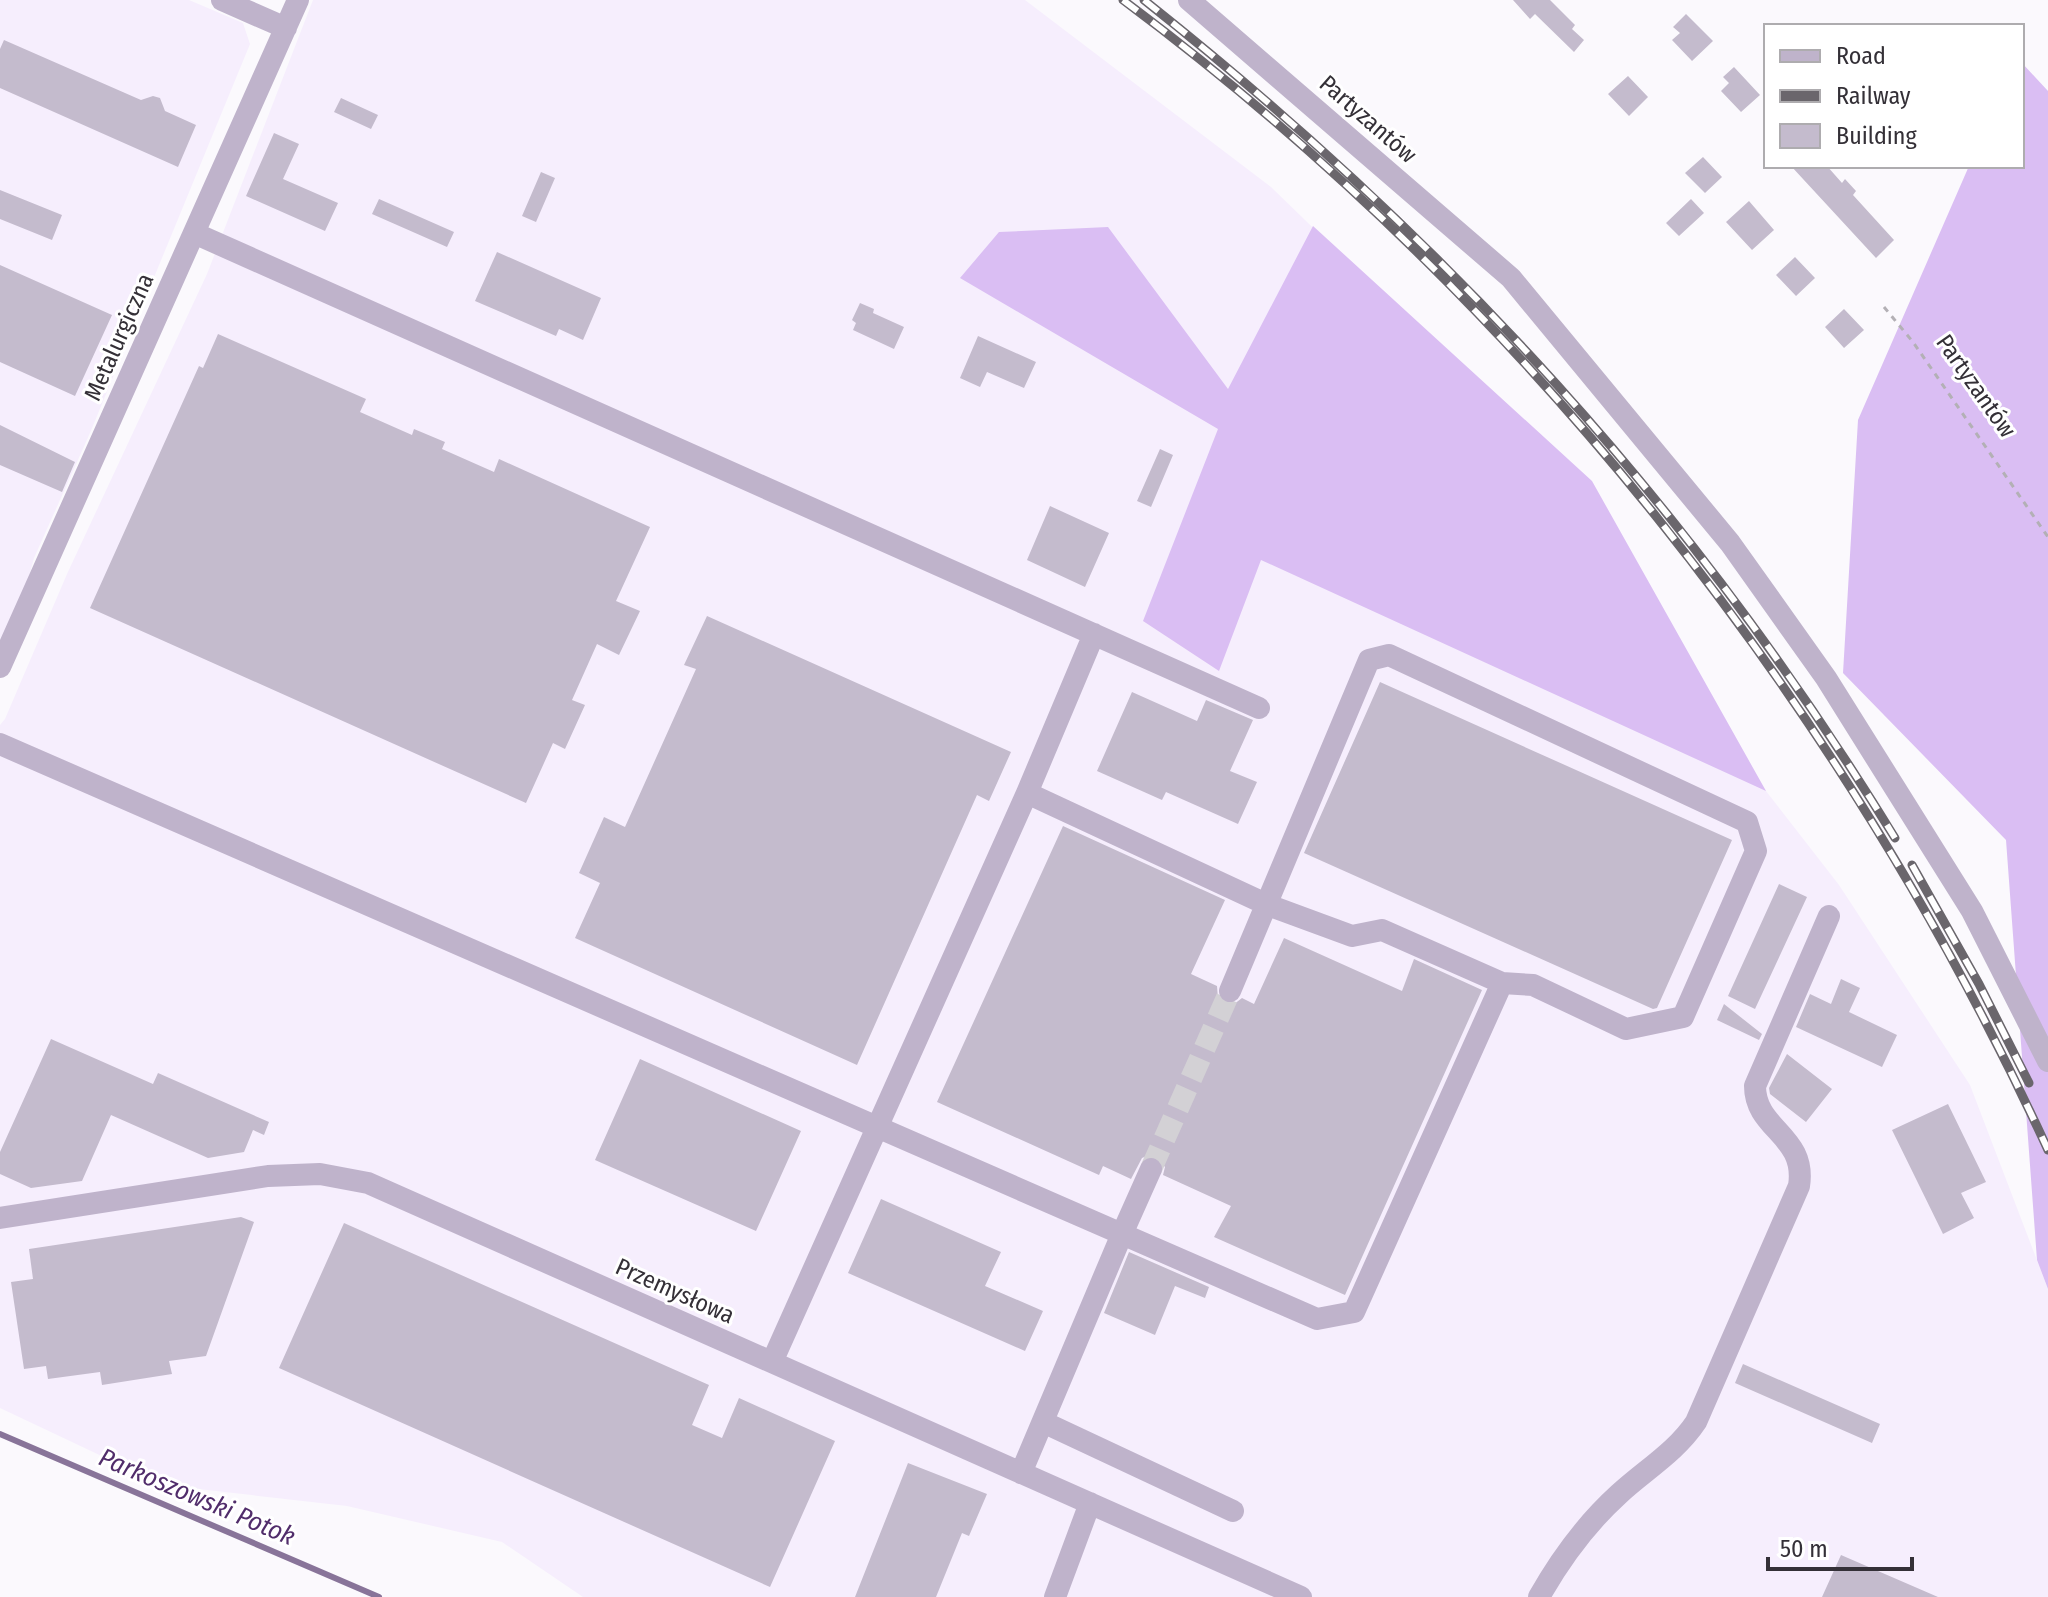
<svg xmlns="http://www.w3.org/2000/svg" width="2048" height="1597" font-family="'Fira Sans Condensed',sans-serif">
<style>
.built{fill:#f6eefd}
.forest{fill:#dabef3}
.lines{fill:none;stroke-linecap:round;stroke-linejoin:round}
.stream{stroke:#887499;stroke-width:6}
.building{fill:#c4bbcd}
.minor-tunnel{stroke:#d3d1d5;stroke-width:22;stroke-dasharray:22 11;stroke-linecap:butt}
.path{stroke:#b3b0b5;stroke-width:3;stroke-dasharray:6 6;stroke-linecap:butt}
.minor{stroke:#bfb3cb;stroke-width:22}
.rail-casing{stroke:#6a666c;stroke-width:9}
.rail{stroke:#fff;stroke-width:6;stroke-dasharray:18;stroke-linecap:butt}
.labels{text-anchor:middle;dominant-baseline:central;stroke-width:6;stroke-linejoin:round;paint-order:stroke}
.street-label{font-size:24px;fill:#343037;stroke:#fff}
.water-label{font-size:26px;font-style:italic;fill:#512d6b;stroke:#fff}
</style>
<rect width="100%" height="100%" fill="#fbf9fd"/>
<path class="built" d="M0 0H189L243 23 250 44 90 433 34 558 24 595 0 646Z
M313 0H1025L1271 187 1507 416 1766 791 1839 885 1970 1085 2048 1289V1597H583L502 1542 347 1506 163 1485 0 1408V725L5 719 67 574 207 274Z"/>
<path class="forest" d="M2022 63 2048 91V1289L2037 1260 2006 840 1843 673 1858 420 1969 166H2022Z
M1313 226 1592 481 1766 791 1261 560 1219 671 1143 621 1218 429 960 278 999 232 1108 227 1228 389Z"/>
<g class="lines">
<path class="stream" d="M0 1434 379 1597"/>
</g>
<path class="building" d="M1513 0H1550L1575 25 1572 29 1584 40 1574 52 1535 14 1530 19Z
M1686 14 1713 41 1692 61 1672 40 1680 33 1673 27Z
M4 40 141 100 153 96 160 98 165 111 196 125 178 167 0 88V49Z
M1734 67 1760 95 1741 112 1721 91 1729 83 1723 77Z
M1628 76 1648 97 1629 116 1608 94Z
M341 98 378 115 371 129 334 112Z
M274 133 299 144 283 179 338 203 325 231 246 196Z
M1703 157 1722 177 1705 193 1685 173Z
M1791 166H1827L1842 183 1845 179 1856 191 1853 195 1894 240 1876 258Z
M541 172 555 178 536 222 522 216Z
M0 190 62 215 52 240 0 219Z
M379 199 454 232 447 247 372 214Z
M1691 199 1704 213 1679 236 1666 223Z
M1749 201 1774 230 1752 250 1726 222Z
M497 252 601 298 583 340 559 329 556 336 475 301Z
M1795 257 1815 278 1796 296 1776 275Z
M0 265 112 315 75 396 0 362Z
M860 303 874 309 873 313 904 327 894 349 853 330 856 323 852 320Z
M1844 309 1864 330 1844 348 1825 327Z
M218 334 366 399 360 412 412 435 414 429 445 442 442 449 494 472 499 459 650 527 616 601 640 611 619 655 597 644 572 700 585 705 565 749 553 743 526 803 90 608 199 366 203 368Z
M978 336 1036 362 1024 388 987 372 980 387 960 378Z
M0 425 75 462 62 492 0 465Z
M1160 449 1173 455 1151 507 1137 501Z
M1050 506 1109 533 1085 587 1027 560Z
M707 616 1011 752 989 801 977 795 857 1065 575 938 600 883 579 873 604 817 625 827 696 669 684 665Z
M1380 682 1732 840 1657 1008 1653 1009 1304 853Z
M1132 692 1197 721 1206 700 1253 720 1230 771 1257 782 1238 824 1166 792 1162 800 1097 771Z
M1063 826 1225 900 1191 974 1217 986 1218 999 1225 1004 1233 1005 1242 998 1254 1004 1284 938 1402 991 1414 959 1482 990 1345 1295 1214 1237 1231 1206 1163 1175 1165 1167 1157 1157 1149 1155 1142 1158 1131 1179 1103 1166 1099 1175 937 1102Z
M1779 884 1807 897 1755 1009 1728 996Z
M1841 979 1860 988 1849 1012 1897 1035 1882 1067 1796 1027 1810 994 1831 1004Z
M1724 1004 1762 1034 1759 1040 1717 1020Z
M51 1039 153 1084 158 1073 269 1122 264 1135 253 1130 244 1152 208 1158 111 1115 82 1181 31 1188 0 1174V1152Z
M1787 1054 1832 1089 1806 1122 1770 1094 1769 1088Z
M640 1059 801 1131 756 1231 595 1160Z
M1948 1104 1986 1182 1961 1193 1974 1218 1943 1234 1892 1130Z
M881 1199 1001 1252 985 1286 1043 1311 1025 1351 848 1273Z
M241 1217 254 1222 206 1356 169 1361 172 1374 102 1385 100 1372 48 1379 46 1366 24 1369 11 1282 33 1279 29 1249Z
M344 1223 709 1385 692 1425 722 1438 739 1398 835 1441 770 1587 279 1368Z
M1129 1252 1209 1287 1205 1298 1175 1286 1155 1335 1104 1313Z
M1743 1364 1880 1424 1872 1443 1735 1383Z
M908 1463 987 1494 969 1536 962 1533 936 1597H855Z
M1841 1555 1938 1597H1822Z"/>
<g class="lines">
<path class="minor-tunnel" d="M1151 1169 1230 991"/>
<path class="path" d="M1884 307 1913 342 2048 537"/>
<path class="minor" d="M222 0 286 28
M1189 0 1511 278 1730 543 1826 678 1972 911 2048 1061
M194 233 1259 708
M0 667 298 0
M0 744 1122 1234 1151 1169
M1027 793 1268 905 1352 936 1382 930 1502 983
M0 1218 268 1176 320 1174 368 1183 1301 1597
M772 1362 1027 793 1094 634
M1043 1422 1233 1511
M1021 1473 1122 1234 1317 1319 1354 1312 1502 983 1533 985 1626 1029 1683 1017 1756 851 1747 822 1389 655 1369 660 1230 991
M1055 1597 1090 1503
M1539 1597C1561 1558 1586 1524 1619 1494 1645 1470 1676 1452 1696 1422L1799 1186C1807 1135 1755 1130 1755 1086L1829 916"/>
<g class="rail-casing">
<path id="rail" d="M1123 0C1520 296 1841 700 2048 1150
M1144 0C1448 241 1692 507 1895 838
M1912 865 1979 984 2029 1083"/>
</g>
<use href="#rail" class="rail"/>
</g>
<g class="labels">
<g class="street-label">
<text transform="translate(1368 119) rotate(41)">Partyzantów</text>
<text transform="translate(119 337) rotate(-66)">Metalurgiczna</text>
<text transform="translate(1976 386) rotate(55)">Partyzantów</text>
<text transform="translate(675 1291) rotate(24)">Przemysłowa</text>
</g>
<g class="water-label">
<text transform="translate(197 1497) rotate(23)">Parkoszowski Potok</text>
</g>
</g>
<rect x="1764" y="24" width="260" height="144" fill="#ffffff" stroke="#aeacaf" stroke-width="2"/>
<rect x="1780" y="50" width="40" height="12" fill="#bfb3cb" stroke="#aeacaf" stroke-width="2"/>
<text x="1836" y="64" font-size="24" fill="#343037">Road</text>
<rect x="1780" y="90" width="40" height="12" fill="#6a666c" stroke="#aeacaf" stroke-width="2"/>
<text x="1836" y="104" font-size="24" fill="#343037">Railway</text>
<rect x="1780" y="124" width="40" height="24" fill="#c4bbcd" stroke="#aeacaf" stroke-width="2"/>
<text x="1836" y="144" font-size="24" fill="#343037">Building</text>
<path d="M1768 1557v12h144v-12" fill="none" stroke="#343037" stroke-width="4"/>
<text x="1780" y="1557" font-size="24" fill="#343037" stroke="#ffffff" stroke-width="6" paint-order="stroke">50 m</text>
</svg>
